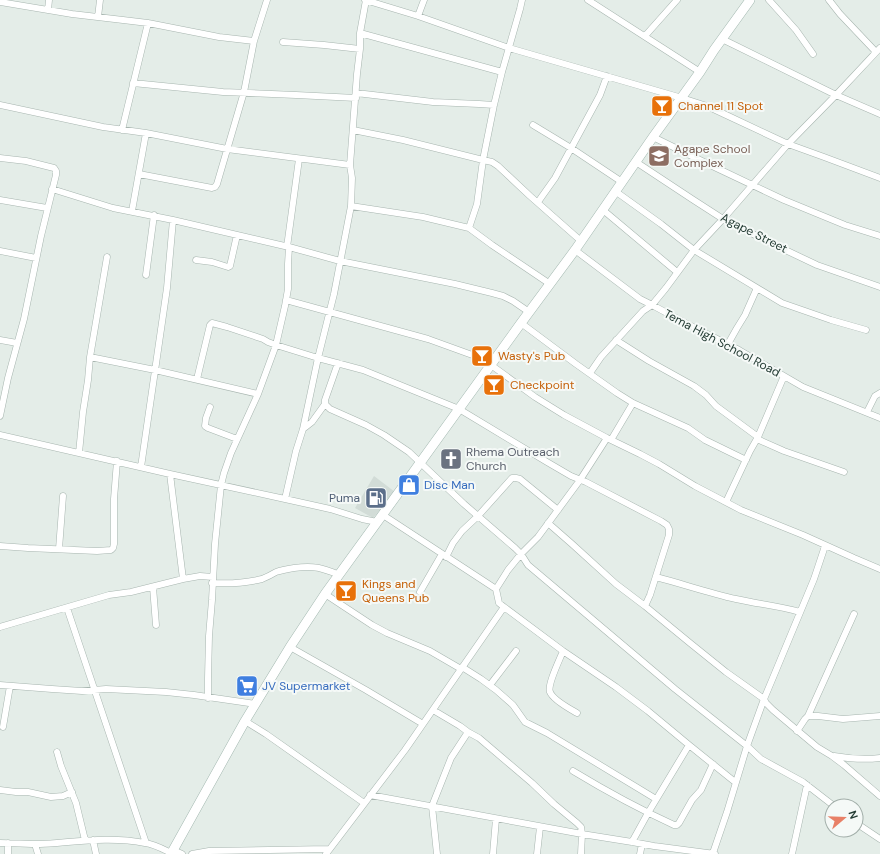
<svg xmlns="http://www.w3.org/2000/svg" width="880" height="854" font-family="'DM Sans',sans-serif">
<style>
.built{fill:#d2dcd7}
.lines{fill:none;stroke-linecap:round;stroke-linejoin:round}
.street-casing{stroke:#a7b5af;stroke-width:7}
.secondary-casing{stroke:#a3b8b0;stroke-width:10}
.street{stroke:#fff;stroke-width:6}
.secondary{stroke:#fff;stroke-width:9}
.labels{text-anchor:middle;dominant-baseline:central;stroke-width:4;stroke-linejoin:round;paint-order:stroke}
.food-label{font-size:12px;fill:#c56008;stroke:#f5f9f7;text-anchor:start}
.education-label{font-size:12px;fill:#785e54;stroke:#f5f9f7;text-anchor:start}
.street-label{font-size:12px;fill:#253d35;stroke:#f5f9f7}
.worship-label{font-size:12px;fill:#5b616d;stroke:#f5f9f7;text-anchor:start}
.shop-label{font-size:12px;fill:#366cbe;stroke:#f5f9f7;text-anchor:start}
.service-label{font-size:12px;fill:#4e5e75;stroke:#f5f9f7;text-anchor:end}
</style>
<rect width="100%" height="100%" fill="#e4ede8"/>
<path class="built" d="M374 476 395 492 373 518 355 508Z"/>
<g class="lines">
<g class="street-casing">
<path id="street" d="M365 0 418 16 509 48 682 98 707 106 724 114 788 144 824 157 880 178
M588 0 700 72
M769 0 796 30 813 54
M829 0 840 14 876 52
M0 2 72 14 123 20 148 23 219 37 254 41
M48 10 49 0
M418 16 424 0
M98 17 100 0
M360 33 502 72
M645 36 677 0
M722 39 836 95 880 114
M283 42 324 45 360 49
M133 83 223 92 296 95 356 98
M356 93 433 102 479 104 494 105
M0 105 103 127 146 133 227 149 350 165
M533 125 571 148 622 182
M122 130 148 23
M353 130 403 140 483 160 492 162 498 166 530 196 581 241
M653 137 706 163 784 200 845 225 880 236
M0 158 26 161 54 168 56 171V175L41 236 24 319 8 378 0 416
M636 162 692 199 723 219 779 247 817 265 880 287
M139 174 212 188 215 187 217 184 244 92 254 41 267 0
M52 189 113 208 173 220 289 247 340 261 455 284 492 293 503 296 513 301 529 312
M615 191 661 224 694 250 782 303 831 320 866 330
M0 200 47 208
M538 202 555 178 600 95 607 76
M351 206 423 217 469 228 492 245 550 284
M603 210 677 272
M132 211 146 133
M469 228 477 204 483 160 494 105 502 72 520 9 522 0
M287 247 299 159
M575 250 640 299 652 305 693 327 739 350 803 387 880 418
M0 251 36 258
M196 260 212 262 228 267 230 266 237 235
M146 275 154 215
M286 300 428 339 475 356 491 365 535 397 564 415 607 438 640 454 659 464 695 486 741 510 803 535 854 558 880 569
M521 323 576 364 617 393 633 403 688 428 705 440 746 460
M0 340 17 343
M616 340 649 361 694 386 706 395 716 406 758 437
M728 344 737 328 745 315 757 288
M90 357 155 370 258 394
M338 363 325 400V404L330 409 366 425 384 435 409 452 464 504 515 548 521 554 528 565 675 689 747 746 761 759 803 782 834 806
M590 373 601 357 643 311 652 305 666 288 694 250 723 219 788 144 836 95 880 48
M197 379 210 325 212 323 227 327 263 339 268 342 276 345 285 306 288 289V264L289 247
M210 407 206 418 205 426 208 428 237 439
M867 412 875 396 880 393
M303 429 312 422 325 404
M0 435 170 474 285 499 330 509 362 519 377 522
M607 438 580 480 538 537 521 554 508 570 496 589 499 603 504 607 563 651 616 687 648 711 689 745 735 782
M757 439 784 451 844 472
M611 440 633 403
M79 453 83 412 88 380 90 357 107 257
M141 467 167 288 173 220
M170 474 183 579
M285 499 296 451 303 429 318 358 334 294 351 206 352 178 350 165 357 74 360 49V33L366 0
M726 502 750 451 758 437 784 376
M383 515 496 589
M548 523 572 544 616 584 645 606 690 643 726 672 764 699 766 703 773 710 817 747 832 756 844 765 880 796
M0 546 28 548 97 551 111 550 113 548 114 544V499L117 461
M59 549 63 496
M446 557 453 543 462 531 478 516 512 478H516L520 479 558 510
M656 577C683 584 709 593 736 599 758 604 779 606 800 612
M212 583C229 584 246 583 262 579 267 577 271 575 276 572 282 570 288 569 294 568 314 565 322 568 340 575
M153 587 156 625
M420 592 442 554
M325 594 372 625 387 633 430 651 461 669
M67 608 146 843
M0 627 109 595 131 592 183 579 200 576 213 577
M290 647 366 690 423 724
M563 651C560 659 547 685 550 692 553 700 570 709 577 713
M462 667 481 679 496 690 513 705 525 722 547 733 656 799
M0 685 52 689 82 691 106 689 166 692 194 695 256 704
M490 685 516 651
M208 698V678L209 636 212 600 215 544 221 485 224 473 231 453 258 394 276 345 318 358 363 370 459 409 547 462 571 476 586 482 661 521 667 525 669 529V535L650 595 645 606
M433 710 460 726 468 732 479 738 532 783 554 804 577 823 581 827 582 834 581 854
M808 716H818L843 719 880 716
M245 721 266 734 364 803
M3 727 10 686
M797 731 805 719 808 716 854 614
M57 752 61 766 76 803 85 840
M834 756C851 759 863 760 880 758
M573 771C606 791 639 809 674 825H677L679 823 692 800 701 790 713 764
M0 790 16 792H28L51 797 63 796 72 792
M370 795 582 834 632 842 654 846 715 854
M856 823 880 839
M93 840 96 854
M632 842 648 813 689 745
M0 843C13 843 27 844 40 844 75 842 110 836 145 843 154 844 163 849 171 853
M35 844 38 854
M173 850 182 854
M713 853 727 812 747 746 764 699 772 680 814 579 825 546
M8 854V843
M192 854 209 851 329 849
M326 854 405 750 504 607
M437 854 432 806 451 758 468 732
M493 854 496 819
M537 854 540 827
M640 854 642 844
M792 854 807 785"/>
</g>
<g class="secondary-casing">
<path id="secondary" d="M171 854 245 721 290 647 325 594 420 463 521 323 575 250 653 137 700 72 714 50 750 0"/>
</g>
<use href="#street" class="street"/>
<use href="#secondary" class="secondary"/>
</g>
<defs>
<g id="bar-square" transform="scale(1.15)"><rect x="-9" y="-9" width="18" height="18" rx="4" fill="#e8710a" stroke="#f5f9f7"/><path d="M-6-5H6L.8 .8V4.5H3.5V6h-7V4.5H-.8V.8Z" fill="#fff"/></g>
<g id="school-square" transform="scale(1.15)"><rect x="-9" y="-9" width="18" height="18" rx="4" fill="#8d6e63" stroke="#f5f9f7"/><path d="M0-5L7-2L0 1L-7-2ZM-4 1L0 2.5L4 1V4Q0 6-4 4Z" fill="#fff"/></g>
<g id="church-square" transform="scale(1.15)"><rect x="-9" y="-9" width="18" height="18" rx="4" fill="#6b7280" stroke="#f5f9f7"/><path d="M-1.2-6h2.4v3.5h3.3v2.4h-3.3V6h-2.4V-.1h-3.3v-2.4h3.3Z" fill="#fff"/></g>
<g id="shop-square" transform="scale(1.15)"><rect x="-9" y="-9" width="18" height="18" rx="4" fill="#3f7fe0" stroke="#f5f9f7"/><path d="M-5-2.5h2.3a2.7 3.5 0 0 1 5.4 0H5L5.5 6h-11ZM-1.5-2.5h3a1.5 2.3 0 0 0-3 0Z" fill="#fff"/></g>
<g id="fuel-square" transform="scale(1.15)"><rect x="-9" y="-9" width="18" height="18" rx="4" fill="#5c6f8a" stroke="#f5f9f7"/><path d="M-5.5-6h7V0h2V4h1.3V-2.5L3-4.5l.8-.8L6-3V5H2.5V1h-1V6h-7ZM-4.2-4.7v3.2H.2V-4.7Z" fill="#fff"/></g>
<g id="supermarket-square" transform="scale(1.15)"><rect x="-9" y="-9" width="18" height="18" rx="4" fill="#3f7fe0" stroke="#f5f9f7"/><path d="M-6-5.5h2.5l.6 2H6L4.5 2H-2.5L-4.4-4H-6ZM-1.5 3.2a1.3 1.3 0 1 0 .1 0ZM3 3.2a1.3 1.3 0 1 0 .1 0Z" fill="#fff"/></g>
</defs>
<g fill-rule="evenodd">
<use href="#bar-square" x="662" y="106"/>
<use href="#school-square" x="659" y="156"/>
<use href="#bar-square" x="482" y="356"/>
<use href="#bar-square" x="494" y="385"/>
<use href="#church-square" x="451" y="459"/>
<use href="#shop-square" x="409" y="485"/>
<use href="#fuel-square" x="376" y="498"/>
<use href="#bar-square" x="346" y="591"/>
<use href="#supermarket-square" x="247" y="686"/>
</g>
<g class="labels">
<g class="food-label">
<text x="678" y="106">Channel 11 Spot</text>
<text x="498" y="356">Wasty's Pub</text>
<text x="510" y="385">Checkpoint</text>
<text x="362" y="584">Kings and<tspan x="362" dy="14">Queens Pub</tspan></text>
</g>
<g class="education-label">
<text x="674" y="149">Agape School<tspan x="674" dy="14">Complex</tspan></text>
</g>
<g class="street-label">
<text transform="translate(754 233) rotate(27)">Agape Street</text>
<text transform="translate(722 343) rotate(28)">Tema High School Road</text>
</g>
<g class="worship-label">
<text x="466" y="452">Rhema Outreach<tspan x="466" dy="14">Church</tspan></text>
</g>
<g class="shop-label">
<text x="424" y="485">Disc Man</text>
<text x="262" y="686">JV Supermarket</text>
</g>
<g class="service-label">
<text x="360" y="498">Puma</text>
</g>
</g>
<g transform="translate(844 818) rotate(71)"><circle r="19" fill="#f5f9f7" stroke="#a2aea9"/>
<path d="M0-3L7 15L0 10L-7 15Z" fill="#e88067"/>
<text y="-6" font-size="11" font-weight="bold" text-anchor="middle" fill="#253d35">N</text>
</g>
</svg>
